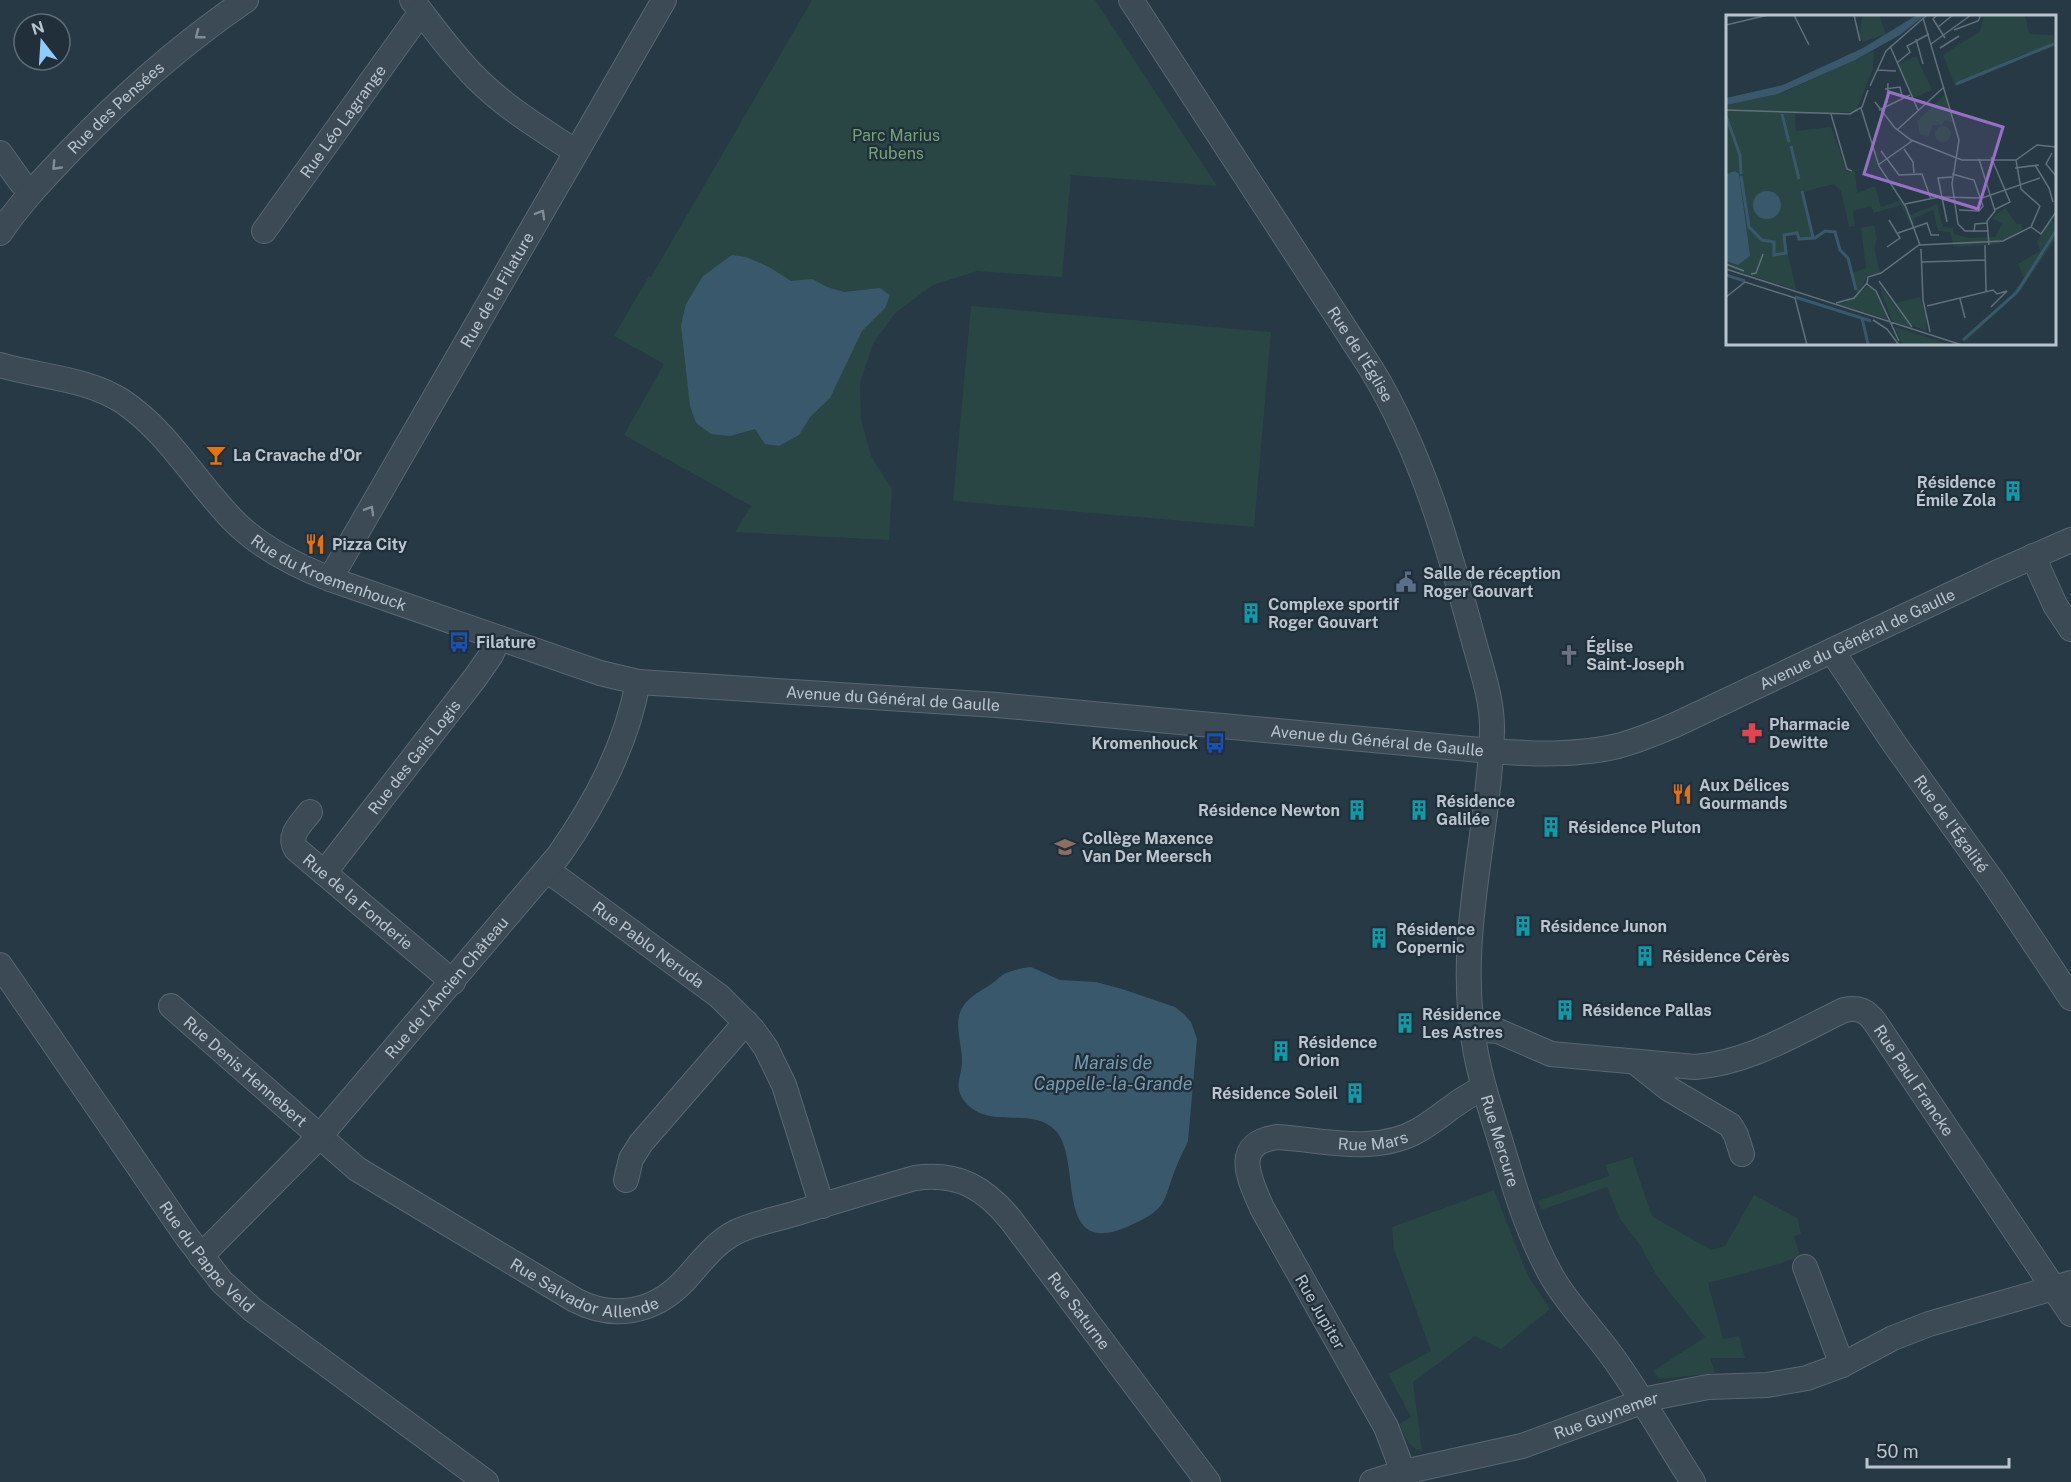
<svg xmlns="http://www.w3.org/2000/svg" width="2071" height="1482" font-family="'Public Sans',sans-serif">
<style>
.green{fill:#294644}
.water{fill:#3a586c}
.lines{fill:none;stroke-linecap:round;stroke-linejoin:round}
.minor-casing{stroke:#5a6772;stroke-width:26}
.minor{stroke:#3b4a54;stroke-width:24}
.oneway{stroke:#808d97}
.labels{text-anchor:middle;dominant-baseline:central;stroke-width:4.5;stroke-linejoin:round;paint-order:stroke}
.street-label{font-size:16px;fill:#b9c4ce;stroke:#202f3a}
.park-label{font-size:16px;fill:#76a479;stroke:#202f3a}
.poi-label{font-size:16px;font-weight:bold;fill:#b9c4ce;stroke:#202f3a;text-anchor:start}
.water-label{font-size:18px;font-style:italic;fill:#789ab1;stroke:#202f3a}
.inset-river{fill:none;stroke:#3a586c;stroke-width:3}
.inset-road{fill:none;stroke:#61717c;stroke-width:1.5}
.view{fill:#9770c6;fill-opacity:0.15;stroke:#9770c6;stroke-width:3}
.inset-edge{fill:none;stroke:#b9c4ce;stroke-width:3}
</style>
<rect width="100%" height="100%" fill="#263945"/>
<path class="green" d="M812 0H1095L1217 186 1071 175 1062 277 977 271 933 285 895 313 873 344 860 383 861 419 871 456 892 489 889 540 735 532 751 506 624 435 664 364 614 336 649 276 651 277Z
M971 306 1271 332 1254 527 953 501Z
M1632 1157 1652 1216 1711 1250 1725 1246 1754 1195 1797 1218 1801 1234 1794 1236 1800 1256 1779 1264 1708 1283 1723 1339 1739 1336 1745 1358H1710L1715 1373 1659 1379 1653 1371 1705 1337 1657 1276 1640 1245 1620 1219 1607 1187 1541 1210 1538 1201 1609 1176 1606 1165Z
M1494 1190 1528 1276 1550 1309 1501 1349 1475 1336 1413 1382 1422 1451C1408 1448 1405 1436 1399 1424L1411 1417 1388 1374 1431 1351 1394 1249 1392 1227Z"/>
<path class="water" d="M732 255 746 257 769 267 791 281 812 279 827 287 844 292 880 288 890 295 885 308 862 331 830 398 810 417 799 435 779 446 765 444 755 429 730 436 711 434 696 423 690 406 681 325 686 304 703 276Z
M1031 967 1060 980 1096 982 1122 989 1175 1007 1184 1014 1191 1022 1197 1039 1188 1141C1185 1149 1180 1157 1177 1165 1162 1202 1170 1208 1129 1226 1051 1261 1084 1159 1055 1130 1031 1106 990 1130 966 1103 952 1087 962 1078 962 1061 962 1047 956 1028 959 1016 964 997 981 992 994 982 999 978 1002 974 1009 972 1016 969 1024 968 1031 967Z"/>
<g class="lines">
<g class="minor-casing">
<g id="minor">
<path d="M412 0C433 27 452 54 476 78 506 108 541 129 576 152"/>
<path id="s1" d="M1131 0 1372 370C1422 453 1448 545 1473 638 1481 668 1493 700 1492 732 1489 836 1456 936 1474 1042 1479 1075 1490 1108 1500 1140 1514 1186 1527 1232 1551 1275 1567 1304 1592 1328 1612 1356 1641 1396 1666 1440 1693 1482"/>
<path d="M0 153 20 181 31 193"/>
<path id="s2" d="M264 231 421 12"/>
<path id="s3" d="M0 233C21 202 46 176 72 149 125 94 183 43 246 0"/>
<path id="s4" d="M0 365C40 377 86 378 122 401 169 432 197 485 237 524 263 549 297 566 330 579L600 673 638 682 997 705 1491 751C1533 754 1576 756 1618 746 1637 741 1656 733 1675 725L1996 573 2071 540"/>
<path d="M2033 556 2055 605 2071 629"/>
<path id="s5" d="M330 579 664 0"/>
<path id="s6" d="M1832 651 1893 742 1994 883 2071 998"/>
<path id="s7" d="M310 812C302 823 287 835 296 849L453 982"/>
<path id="s8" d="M547 870 719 996 753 1030 766 1048 784 1085 822 1206"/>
<path id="s9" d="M324 873 475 678 491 655 499 638"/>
<path id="s10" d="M0 965 187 1237 222 1282 253 1310 486 1482"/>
<path id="s11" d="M171 1006 357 1169 575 1300C613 1320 653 1313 683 1282 699 1265 714 1243 736 1232 755 1223 777 1219 797 1213 836 1201 876 1189 915 1178 958 1172 985 1188 1011 1220L1208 1482"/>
<path id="s12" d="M1472 1029 1498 1031 1551 1054 1695 1067C1749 1063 1796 1033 1844 1010 1858 1007 1866 1010 1875 1022L2071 1314"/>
<path d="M1635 1062 1669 1089 1730 1125 1736 1135 1742 1154"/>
<path d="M626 1180 631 1159 641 1143 746 1022"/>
<path id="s13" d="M201 1256 320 1136 559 855C596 802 626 746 638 682"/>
<path d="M1805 1267 1842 1365"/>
<path id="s14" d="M1372 1482 1404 1472 1522 1446 1652 1398 1708 1387 1767 1385 1807 1378 1842 1365 1893 1338 1929 1324 2071 1283"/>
<path id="s15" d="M1407 1482 1386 1427 1262 1208C1249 1178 1231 1143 1278 1137 1325 1140 1376 1155 1419 1130 1442 1117 1459 1098 1484 1088"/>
</g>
</g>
<use href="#minor" class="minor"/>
</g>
<defs><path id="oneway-chevron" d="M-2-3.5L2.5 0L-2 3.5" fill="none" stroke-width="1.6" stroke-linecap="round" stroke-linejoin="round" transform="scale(1.5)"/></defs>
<g class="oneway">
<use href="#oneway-chevron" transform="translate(199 35) rotate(142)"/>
<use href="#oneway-chevron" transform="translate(56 166) rotate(134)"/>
<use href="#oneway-chevron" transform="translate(541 214) rotate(-60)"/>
<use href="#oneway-chevron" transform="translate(370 510) rotate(-60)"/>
</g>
<defs>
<g id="bar-bare" transform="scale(1.62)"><path d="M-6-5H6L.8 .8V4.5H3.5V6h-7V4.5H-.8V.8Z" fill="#e8710a" stroke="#202f3a" stroke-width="2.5" paint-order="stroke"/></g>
<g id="building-bare" transform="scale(1.62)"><path d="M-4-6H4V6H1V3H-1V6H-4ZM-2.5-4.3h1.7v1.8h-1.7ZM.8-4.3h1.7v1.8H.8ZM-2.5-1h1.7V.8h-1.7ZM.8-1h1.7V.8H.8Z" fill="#0f9aa8" stroke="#202f3a" stroke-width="2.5" paint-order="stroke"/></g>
<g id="restaurant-bare" transform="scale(1.62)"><path d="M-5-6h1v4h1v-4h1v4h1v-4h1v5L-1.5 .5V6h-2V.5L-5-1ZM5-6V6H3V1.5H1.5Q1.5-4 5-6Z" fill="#e8710a" stroke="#202f3a" stroke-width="2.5" paint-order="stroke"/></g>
<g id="civic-bare" transform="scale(1.62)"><path d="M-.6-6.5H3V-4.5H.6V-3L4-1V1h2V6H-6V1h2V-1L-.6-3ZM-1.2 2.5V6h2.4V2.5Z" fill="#5c6f8a" stroke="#202f3a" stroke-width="2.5" paint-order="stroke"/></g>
<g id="bus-bare" transform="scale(1.62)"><path d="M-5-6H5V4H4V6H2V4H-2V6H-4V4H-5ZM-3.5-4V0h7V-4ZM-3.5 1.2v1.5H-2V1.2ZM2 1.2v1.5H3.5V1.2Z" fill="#1a4fb4" stroke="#202f3a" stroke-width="2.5" paint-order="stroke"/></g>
<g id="church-bare" transform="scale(1.62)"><path d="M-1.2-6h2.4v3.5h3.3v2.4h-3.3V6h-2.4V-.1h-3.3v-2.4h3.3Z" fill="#6b7280" stroke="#202f3a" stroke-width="2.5" paint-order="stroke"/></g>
<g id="pharmacy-bare" transform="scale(1.62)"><path d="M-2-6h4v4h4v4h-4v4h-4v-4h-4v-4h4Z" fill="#e0444e" stroke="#202f3a" stroke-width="2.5" paint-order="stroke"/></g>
<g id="school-bare" transform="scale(1.62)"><path d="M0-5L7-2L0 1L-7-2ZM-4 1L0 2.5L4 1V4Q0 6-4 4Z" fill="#8d6e63" stroke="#202f3a" stroke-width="2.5" paint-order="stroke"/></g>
</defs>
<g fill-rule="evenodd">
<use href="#bar-bare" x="216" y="455"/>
<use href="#building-bare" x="2013" y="491"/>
<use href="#restaurant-bare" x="315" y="544"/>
<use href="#civic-bare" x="1406" y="582"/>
<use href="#building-bare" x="1251" y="613"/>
<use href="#bus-bare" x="459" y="642"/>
<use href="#church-bare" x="1569" y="655"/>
<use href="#pharmacy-bare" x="1752" y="733"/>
<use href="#bus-bare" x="1215" y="743"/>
<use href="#restaurant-bare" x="1682" y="794"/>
<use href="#building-bare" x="1357" y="810"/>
<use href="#building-bare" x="1419" y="810"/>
<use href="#building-bare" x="1551" y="827"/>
<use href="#school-bare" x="1065" y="847"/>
<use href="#building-bare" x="1523" y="926"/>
<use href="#building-bare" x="1379" y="938"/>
<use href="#building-bare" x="1645" y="956"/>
<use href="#building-bare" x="1565" y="1010"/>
<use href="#building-bare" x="1405" y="1023"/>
<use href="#building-bare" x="1281" y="1051"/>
<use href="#building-bare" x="1355" y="1093"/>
</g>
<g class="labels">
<g class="street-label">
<text stroke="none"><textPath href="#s3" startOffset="171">Rue des Pensées</textPath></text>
<text stroke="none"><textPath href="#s2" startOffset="135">Rue Léo Lagrange</textPath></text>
<text stroke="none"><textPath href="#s5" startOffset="334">Rue de la Filature</textPath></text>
<text stroke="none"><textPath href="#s1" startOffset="422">Rue de l'Église</textPath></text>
<text stroke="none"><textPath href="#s4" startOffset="402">Rue du Kroemenhouck</textPath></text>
<text stroke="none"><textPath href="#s4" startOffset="1976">Avenue du Général de Gaulle</textPath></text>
<text stroke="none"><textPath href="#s4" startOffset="986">Avenue du Général de Gaulle</textPath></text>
<text stroke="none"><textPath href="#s4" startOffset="1472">Avenue du Général de Gaulle</textPath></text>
<text stroke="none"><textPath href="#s9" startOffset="147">Rue des Gais Logis</textPath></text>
<text stroke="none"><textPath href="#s6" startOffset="210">Rue de l'Égalité</textPath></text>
<text stroke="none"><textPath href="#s7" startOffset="124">Rue de la Fonderie</textPath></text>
<text stroke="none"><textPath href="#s8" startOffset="126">Rue Pablo Neruda</textPath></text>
<text stroke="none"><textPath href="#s13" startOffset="364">Rue de l'Ancien Château</textPath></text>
<text stroke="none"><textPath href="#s11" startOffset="99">Rue Denis Hennebert</textPath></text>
<text stroke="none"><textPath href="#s12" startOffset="495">Rue Paul Francke</textPath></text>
<text stroke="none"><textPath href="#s15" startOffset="498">Rue Mars</textPath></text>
<text stroke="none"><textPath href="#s1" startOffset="1239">Rue Mercure</textPath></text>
<text stroke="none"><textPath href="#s10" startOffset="358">Rue du Pappe Veld</textPath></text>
<text stroke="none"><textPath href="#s11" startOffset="508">Rue Salvador Allende</textPath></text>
<text stroke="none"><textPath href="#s11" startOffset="1104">Rue Saturne</textPath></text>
<text transform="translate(1320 1312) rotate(60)">Rue Jupiter</text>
<text stroke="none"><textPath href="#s14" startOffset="244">Rue Guynemer</textPath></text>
</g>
<g class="park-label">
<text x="896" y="135">Parc Marius<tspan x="896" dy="18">Rubens</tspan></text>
</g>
<g class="poi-label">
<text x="233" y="455">La Cravache d'Or</text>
<text x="1996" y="482" text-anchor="end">Résidence<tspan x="1996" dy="18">Émile Zola</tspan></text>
<text x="332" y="544">Pizza City</text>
<text x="1423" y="573">Salle de réception<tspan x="1423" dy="18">Roger Gouvart</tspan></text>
<text x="1268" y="604">Complexe sportif<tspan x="1268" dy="18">Roger Gouvart</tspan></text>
<text x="476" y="642">Filature</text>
<text x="1586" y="646">Église<tspan x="1586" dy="18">Saint-Joseph</tspan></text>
<text x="1769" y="724">Pharmacie<tspan x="1769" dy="18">Dewitte</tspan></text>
<text x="1198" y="743" text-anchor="end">Kromenhouck</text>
<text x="1699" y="785">Aux Délices<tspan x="1699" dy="18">Gourmands</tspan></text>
<text x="1436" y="801">Résidence<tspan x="1436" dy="18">Galilée</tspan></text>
<text x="1340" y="810" text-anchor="end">Résidence Newton</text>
<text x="1568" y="827">Résidence Pluton</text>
<text x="1082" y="838">Collège Maxence<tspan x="1082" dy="18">Van Der Meersch</tspan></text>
<text x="1540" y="926">Résidence Junon</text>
<text x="1396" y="929">Résidence<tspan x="1396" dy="18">Copernic</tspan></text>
<text x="1662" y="956">Résidence Cérès</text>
<text x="1582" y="1010">Résidence Pallas</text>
<text x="1422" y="1014">Résidence<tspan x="1422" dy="18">Les Astres</tspan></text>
<text x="1298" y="1042">Résidence<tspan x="1298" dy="18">Orion</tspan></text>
<text x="1338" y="1093" text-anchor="end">Résidence Soleil</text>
</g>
<g class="water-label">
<text x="1113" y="1062">Marais de<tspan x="1113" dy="21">Cappelle-la-Grande</tspan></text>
</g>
</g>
<g transform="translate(1726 15)">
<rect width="330" height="330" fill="#263945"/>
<path d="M137 0H153L160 19 137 27 133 20ZM258 0H299L303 19 327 20 330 28 310 38H299L229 71 217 40 254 16ZM148 36 147 53 131 94 134 97 69 99 70 116 105 112 121 157 129 156 131 178 149 171 155 192 176 185 184 200 211 189 217 212 227 213 228 219 244 223 269 222 276 209 266 203 279 193 291 209H296V215L273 229 228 232 224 217 212 216 207 195 187 204 189 209 185 211 175 190 148 198 145 191 127 196 129 211 123 212 115 176 108 169 77 177 88 224H73L71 218 58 221 70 275 0 252V90L56 78ZM190 41 206 75 187 83 172 49ZM219 80 227 108 219 105 216 110H207L202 122 194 119 191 106ZM209 119a8 8 0 1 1 16 0a8 8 0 1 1-16 0ZM324 206 330 207V223L294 276 240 326 235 325 286 279 298 263 292 249 314 236 311 227ZM148 210 151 224 148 233 154 258 142 260 131 280 126 258 140 253 135 213ZM153 270 186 313 166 306ZM142 271 148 274 163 305 109 289 119 288ZM194 282 200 301V316L186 310 170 288ZM169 312 225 330H177Z" fill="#294644"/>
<path d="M191 0H199L174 20 129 45 52 79 0 90V83L57 70 137 33ZM9 156 13 159 24 241 12 250 0 246V159ZM27 190a14 14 0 1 1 28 0a14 14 0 1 1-28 0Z" fill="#3a586c"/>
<path class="inset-river" d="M230 69 328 29M56 99 63 127M0 101 14 140 15 159M65 131 73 164M15 161 23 212 36 225 48 227V240L60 238 58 220 71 218 73 224 89 223 99 216 109 217 114 235 122 243 130 275M76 176 87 222M0 260 19 266M69 282 145 306M136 303 142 329M237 325 291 277 330 216"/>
<path class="inset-road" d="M68 0 83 30M128 0 134 26M211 0 207 4 219 23M197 3 233 125 226 169 232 209 239 216H262M0 10 42 0M212 12 227 0M228 15 252 6 255 0M190 24 197 49M205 29 245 0M164 31 192 95M214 33 233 21M171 48 184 37 181 31 203 19M151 55 170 56M144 71 160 36 201 0M159 74 174 72 176 81M149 87 169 113 185 125 236 145H290L311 130 330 132M161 88 162 68M135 93 153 151 180 192 194 230M0 95 124 99 136 92 142 75M153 95 184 80M105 99 121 154 126 156M171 115 218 72M178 134 187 147 188 158M155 136 173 160 196 159 205 184M326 138 320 149 330 161M265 142 284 187 268 195M253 144 269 196 261 206 263 230M290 145 295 174 314 191M152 150 186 126M309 150 323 173 327 187M289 153 313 150M226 159 248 165 257 191 253 196 233 195M179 189 213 182 256 183 314 163M221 207 212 163 226 162M305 212 315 219 330 197M248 217 249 209 261 208M172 218 201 208 205 220H213M259 230 260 276M161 232 174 223 163 205M195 234 197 285 204 317M196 247 259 245M0 249 18 256M0 254 236 330M25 259 30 258 37 239M153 266 186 312M0 282 19 267 69 283 81 330M234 284 239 303M110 288 128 283 141 268M201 291 267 275 271 279 281 276 265 292M147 305 161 314 173 330M173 326 150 276 141 269 142 262 155 258 193 230 277 226 305 212 314 191"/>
<path class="view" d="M163 77 277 112 252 194 138 159Z"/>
<rect width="330" height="330" class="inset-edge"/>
</g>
<g transform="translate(42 42) rotate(343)"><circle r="28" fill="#202f3a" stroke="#5d6b75" stroke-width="1.5"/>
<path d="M0-4.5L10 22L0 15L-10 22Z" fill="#8fccfc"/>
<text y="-9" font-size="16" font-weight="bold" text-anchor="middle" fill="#b9c4ce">N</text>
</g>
<path d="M1867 1458v9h142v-9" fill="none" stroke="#b9c4ce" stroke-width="3"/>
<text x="1876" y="1458" font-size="18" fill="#b9c4ce" stroke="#202f3a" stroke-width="4.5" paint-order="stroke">50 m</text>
</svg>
